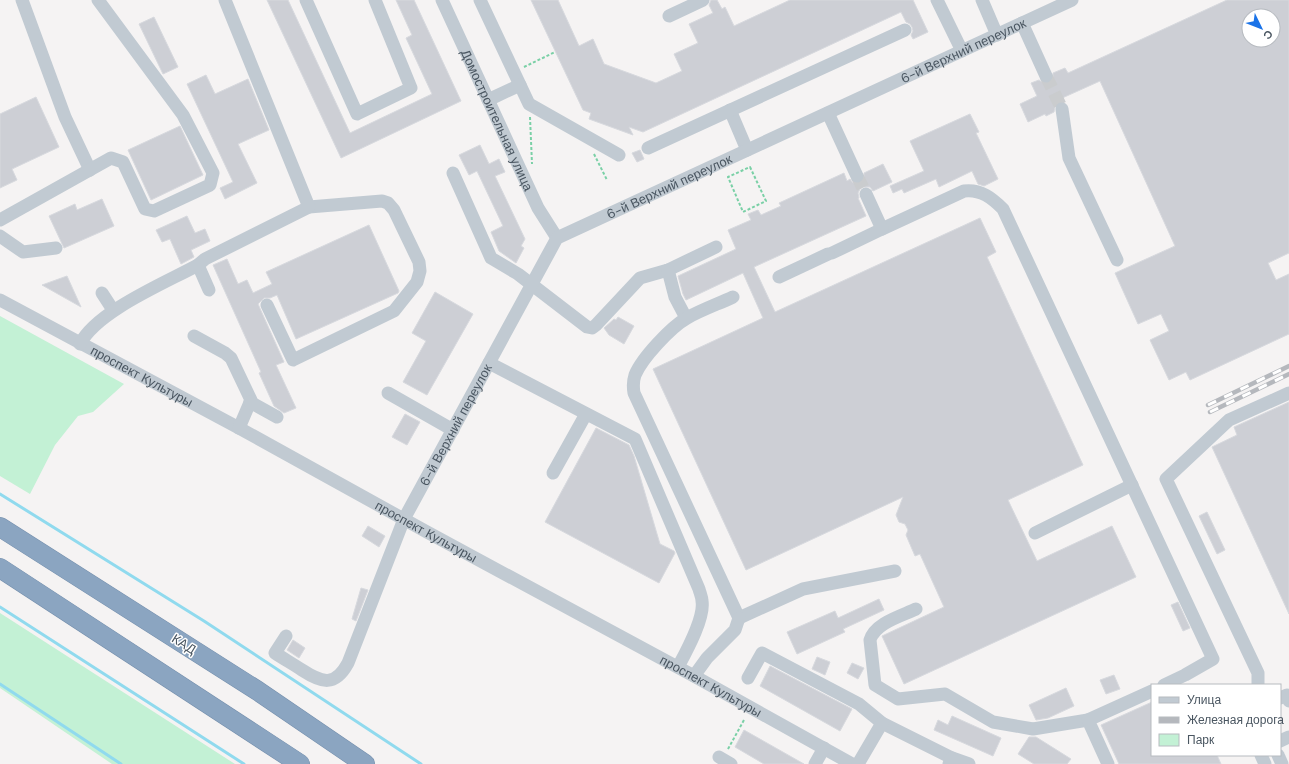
<svg xmlns="http://www.w3.org/2000/svg" width="1289" height="764" font-family="'DM Sans',sans-serif">
<style>
.green{fill:#c3f1d5}
.lines{fill:none;stroke-linecap:round;stroke-linejoin:round}
.stream{stroke:#90daee;stroke-width:3}
.building{fill:#cdcfd5;stroke:#d7d9de;fill-rule:evenodd}
.minor-tunnel{stroke:#caccce;stroke-width:13;stroke-dasharray:13 6;stroke-linecap:butt}
.highway-casing{stroke:#7690ad;stroke-width:20}
.path{stroke:#7ad0a6;stroke-width:2;stroke-dasharray:3 2;stroke-linecap:butt}
.minor{stroke:#c1cad2;stroke-width:13}
.highway{stroke:#8ba5c1;stroke-width:19}
.rail-casing{stroke:#b5b8bd;stroke-width:4.5}
.rail{stroke:#fff;stroke-width:3;stroke-dasharray:9;stroke-linecap:butt}
.labels{text-anchor:middle;dominant-baseline:central;stroke-width:3;stroke-linejoin:round;paint-order:stroke}
.street-label{font-size:13px;fill:#4a5661;stroke:#fff}
</style>
<rect width="100%" height="100%" fill="#f5f3f3"/>
<path class="green" d="M0 316 124 384 93 412 78 416 55 445 30 494 0 476Z
M0 613 235 764H112L0 688Z"/>
<g class="lines">
<path class="stream" d="M0 494 204 621 421 764
M0 607 244 764
M0 684 121 764"/>
</g>
<path class="building" d="M267 0H288L350 133 432 94 406 38 412 35 396 0H414L461 101 341 158Z
M531 0H558L579 46 593 39 604 64 656 83 682 71 674 54 698 43 689 24 713 13 709 5 711 0H717L722 9 725 7 734 26 790 0H913L928 32 913 39 911 35 913 31 912 27 910 24 906 22 901 12 643 132 629 127 633 135 589 119 591 113 583 110Z
M1227 0H1289V253L1268 263 1276 280 1289 274V334L1190 380 1186 372 1169 380 1150 340 1169 331 1161 314 1138 324 1115 273 1175 246 1100 81 1060 99 1061 101 1055 106 1054 112 1046 116 1045 114 1028 122 1020 104 1037 96 1031 83 1039 80 1045 84 1049 83 1053 80V73L1065 68 1068 73ZM1249 16H1273V40H1249Z
M154 17 178 67 163 74 139 24Z
M206 75 215 94 248 79 269 130 238 144 257 183 225 199 220 188 233 182 187 84Z
M36 97 59 147 12 169 17 180 0 188V114Z
M970 114 979 132 976 133 998 179 984 186 978 184 972 171 939 187 936 179 904 193 902 189 893 193 890 186 924 171 910 141Z
M180 126 203 175 151 200 128 150Z
M480 145 489 164 499 159 505 172 495 176 525 239 521 246 524 248 516 263 499 251 491 232 503 226 477 171 469 175 459 155Z
M640 150 644 159 637 162 632 153Z
M883 164 892 182 873 191 870 187H863L860 189 858 193 859 198H858L866 216 754 267 775 312 980 218 996 252 987 257 1083 465 1008 500 1037 561 1112 526 1136 577 904 684 882 636 944 607 920 554 915 556 906 535 908 530 905 524 899 522 896 515 903 497 746 570 653 369 763 318 743 273 686 300 683 294 678 276 736 249 728 230 751 220 748 214 758 210 761 215 781 206 779 203 844 173 847 181 850 179 853 183H860L864 180V173Z
M102 199 114 226 64 248 49 216 75 204 77 210Z
M187 216 195 233 205 229 210 241 191 250 194 257 181 264 170 239 162 242 156 230Z
M369 225 399 291 398 293 296 339 277 295 270 298H264L258 304 284 362 276 365 296 408 284 413 274 406 259 373 261 372 213 265 227 259 238 284 247 280 253 293 272 284 266 272Z
M67 276 81 307 42 285Z
M435 292 473 314 427 395 403 382 426 341 412 333Z
M618 317 634 326 624 344 609 335 604 328 614 319 616 320Z
M1289 402V614L1212 447 1237 435 1234 427Z
M405 414 420 422 407 445 392 437Z
M596 428 629 445 634 456 660 544 674 551 675 553 659 583 545 522Z
M1207 512 1225 550 1217 554 1199 516Z
M368 526 385 536 379 547 362 536Z
M361 588 368 590 356 621 352 619Z
M879 599 884 610 843 629 845 632 797 654 787 632 835 611 838 618Z
M1178 602 1190 628 1183 631 1171 605Z
M293 640 305 648 299 658 287 650Z
M817 657 830 662 825 675 812 669Z
M852 663 864 668 858 679 847 673Z
M770 666 852 709 840 731 760 686Z
M1114 675 1120 689 1106 694 1100 680Z
M1066 688 1074 706 1048 718 1036 720 1029 705Z
M1152 702V755H1217L1221 764H1119L1101 725Z
M952 716 1001 738 993 756 934 730 938 720 948 725Z
M744 730 804 764H764L735 747Z
M1029 737H1036L1071 759 1067 764H1034L1018 754Z"/>
<g class="lines">
<path class="minor-tunnel" d="M1046 76 1062 109
M857 176 866 194"/>
<g class="highway-casing">
<path id="highway" d="M0 527 258 691 365 764
M0 568 300 764"/>
</g>
<path class="path" d="M524 67 555 52
M530 117 532 164
M594 154 607 180
M750 167 766 201 743 212 728 177Z
M728 749 744 720"/>
<g class="minor">
<path d="M22 0 65 117 90 170"/>
<path d="M306 0 357 114 411 88 375 0"/>
<path id="s1" d="M442 0 538 208 557 238"/>
<path d="M480 0 529 104 619 155"/>
<path d="M937 0 962 51"/>
<path d="M982 0 997 35"/>
<path d="M669 16 703 0"/>
<path d="M1022 23 1046 76"/>
<path d="M488 100 520 85"/>
<path d="M1062 109 1069 158 1117 260"/>
<path d="M730 110 747 150"/>
<path d="M828 113 857 176"/>
<path d="M648 148 905 30"/>
<path d="M453 173 491 258 518 274 587 327 592 328 596 325 640 278 668 270 716 247"/>
<path d="M0 220 111 158 123 162 145 209 154 211 210 185 213 173 183 115 98 0"/>
<path d="M882 229 964 191C981 189 992 198 1003 209L1213 659 1185 675 1164 685"/>
<path d="M0 236 23 252 56 248"/>
<path d="M832 253 882 229 866 194"/>
<path d="M198 265 209 290"/>
<path d="M668 270 675 297 686 318"/>
<path d="M779 277 828 254"/>
<path d="M102 293 113 310"/>
<path d="M733 297C718 304 701 310 687 318 671 327 642 358 635 375 633 381 633 387 634 393L739 618 803 589 895 571"/>
<path id="s2" d="M0 300 239 428 427 532 694 676 852 764"/>
<path d="M267 305 293 360 394 311 417 282 420 271 419 262 394 210 388 203 382 201 309 207"/>
<path d="M194 336 225 353 231 358 251 400 239 428"/>
<path d="M80 344C97 311 165 283 198 265L205 259 309 207 225 0"/>
<path d="M489 363 635 439 699 589C700 593 702 597 702 601 705 618 686 652 678 667"/>
<path d="M388 393 453 430"/>
<path d="M250 402 277 417"/>
<path d="M553 473 586 414"/>
<path d="M1035 533 1132 485"/>
<path d="M916 609C901 616 875 623 870 640L875 685 898 699 945 694 993 722 1033 729 1088 720"/>
<path id="s3" d="M286 636 275 653C284 659 293 664 302 670 322 683 335 687 348 663L404 519 557 238 1072 0"/>
<path d="M694 676 707 658 735 630 739 618"/>
<path d="M748 678 762 653 859 704 882 723 952 758"/>
<path d="M1258 685V673L1166 479 1229 420 1289 393"/>
<path d="M1280 698 1287 695 1289 701"/>
<path d="M1280 741 1289 737"/>
<path d="M1261 755 1265 764"/>
<path d="M1278 755 1282 764"/>
<path d="M719 757 731 764"/>
<path d="M815 764 824 748"/>
<path d="M858 764 882 723"/>
<path d="M949 764 952 758 969 764"/>
<path d="M1108 764 1088 720 1152 691"/>
</g>
<use href="#highway" class="highway"/>
<g class="rail-casing">
<path id="rail" d="M1208 405 1289 366
M1210 412 1289 374"/>
</g>
<use href="#rail" class="rail"/>
</g>
<g class="labels">
<g class="street-label">
<text stroke="none"><textPath href="#s3" startOffset="1030">6-й Верхний переулок</textPath></text>
<text stroke="none"><textPath href="#s1" startOffset="132">Домостроительная улица</textPath></text>
<text stroke="none"><textPath href="#s3" startOffset="706">6-й Верхний переулок</textPath></text>
<text stroke="none"><textPath href="#s2" startOffset="161">проспект Культуры</textPath></text>
<text stroke="none"><textPath href="#s3" startOffset="370">6-й Верхний переулок</textPath></text>
<text stroke="none"><textPath href="#s2" startOffset="485">проспект Культуры</textPath></text>
<text transform="translate(184 644) rotate(32)">КАД</text>
<text stroke="none"><textPath href="#s2" startOffset="809">проспект Культуры</textPath></text>
</g>
</g>
<rect x="1151" y="684" width="130" height="72" fill="#ffffff" stroke="#b7bbc0"/>
<rect x="1159" y="697" width="20" height="6" fill="#c1cad2" stroke="#b7bbc0"/>
<text x="1187" y="704" font-size="12" fill="#4a5661">Улица</text>
<rect x="1159" y="717" width="20" height="6" fill="#b5b8bd" stroke="#b7bbc0"/>
<text x="1187" y="724" font-size="12" fill="#4a5661">Железная дорога</text>
<rect x="1159" y="734" width="20" height="12" fill="#c3f1d5" stroke="#b7bbc0"/>
<text x="1187" y="744" font-size="12" fill="#4a5661">Парк</text>
<g transform="translate(1261 28) rotate(133)"><circle r="19" fill="#ffffff" stroke="#b7bbc0"/>
<path d="M0-3L7 15L0 10L-7 15Z" fill="#1a73e8"/>
<text y="-6" font-size="11" font-weight="bold" text-anchor="middle" fill="#4a5661">С</text>
</g>
</svg>
